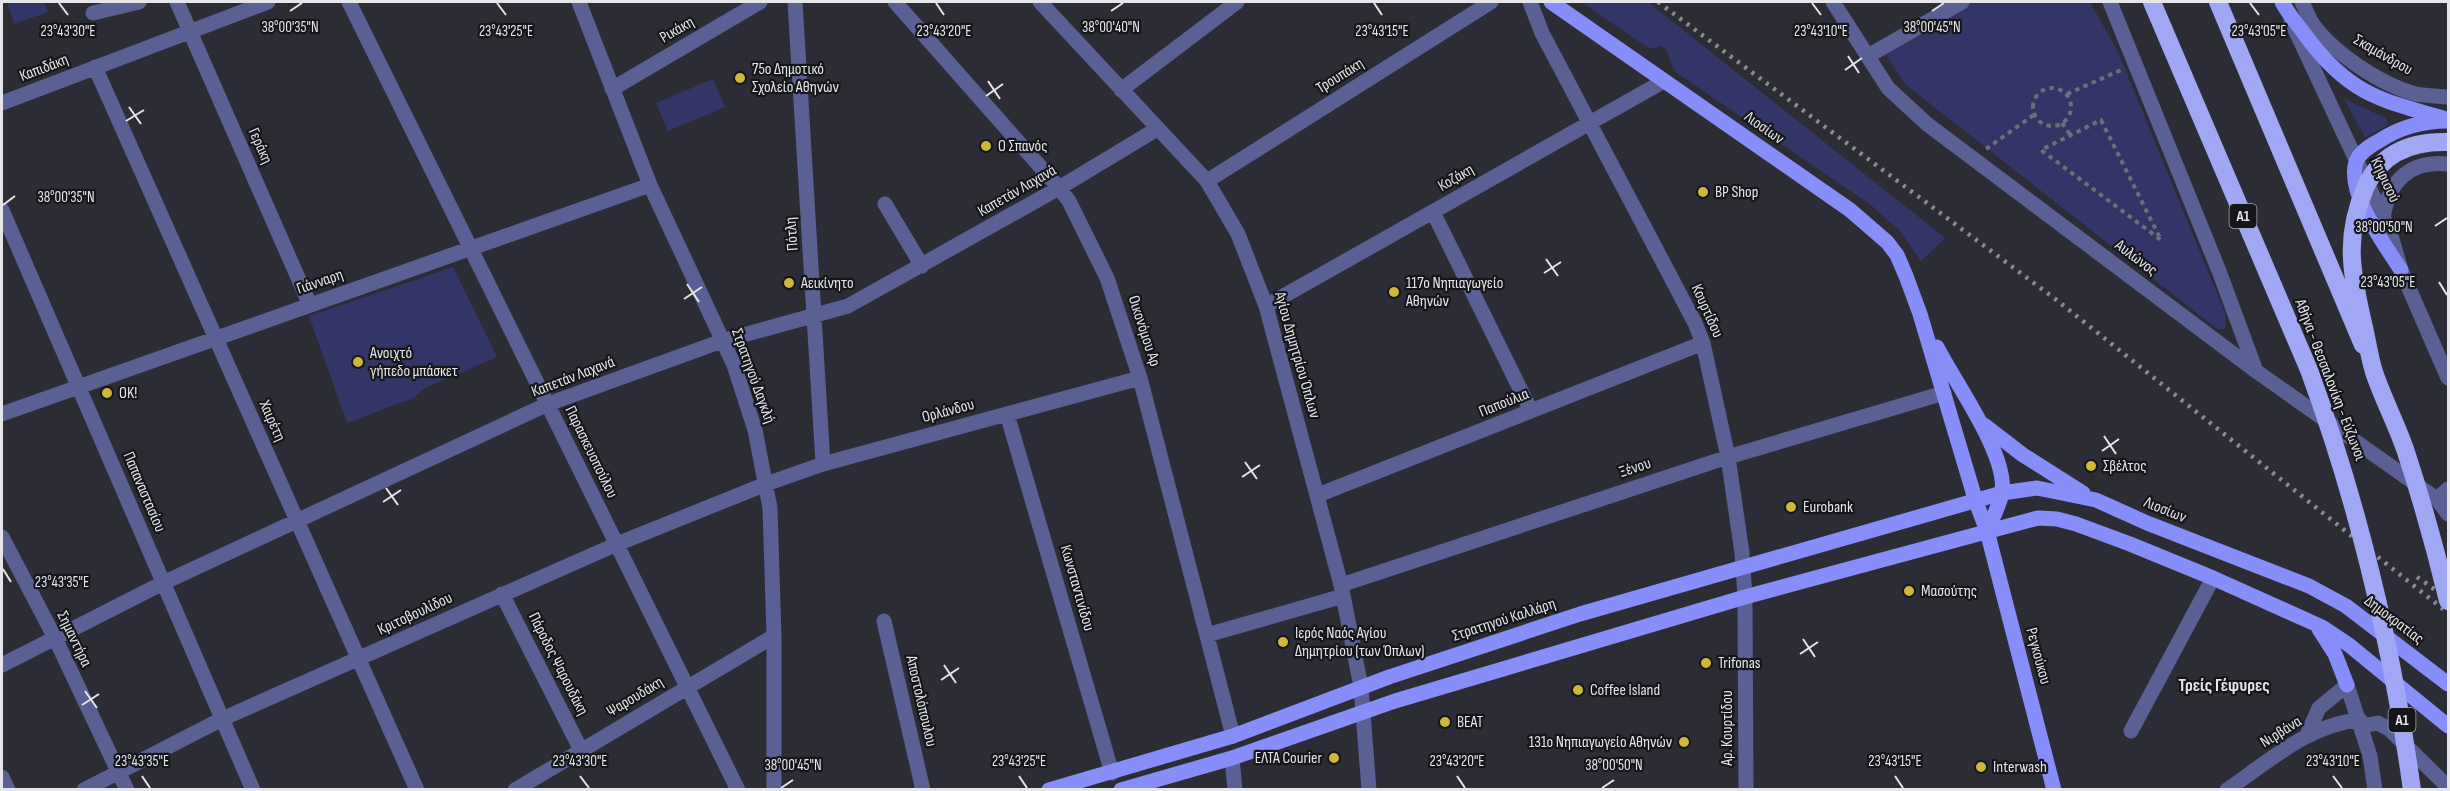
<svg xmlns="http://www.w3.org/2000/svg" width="2450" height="791" font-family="'Sofia Sans Condensed',sans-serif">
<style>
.green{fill:#323565}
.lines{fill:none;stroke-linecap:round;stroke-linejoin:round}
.path{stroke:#6e6f75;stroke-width:4;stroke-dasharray:4.5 4.5;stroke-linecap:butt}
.minor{stroke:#5a5f94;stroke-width:15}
.major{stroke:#878ef9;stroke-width:15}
.highway{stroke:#a0a8f5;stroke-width:18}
.rail{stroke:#8a8a90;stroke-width:4.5;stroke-dasharray:3 6;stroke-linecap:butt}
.highway-bridge{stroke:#a0a8f5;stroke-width:18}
.ticks{fill:none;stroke:#e5e5ea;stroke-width:2}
.poi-dot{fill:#cfb837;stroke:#151619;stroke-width:2}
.labels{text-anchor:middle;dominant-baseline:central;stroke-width:4.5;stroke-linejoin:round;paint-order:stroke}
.shield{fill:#151619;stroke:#a7a7ab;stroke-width:1.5}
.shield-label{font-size:15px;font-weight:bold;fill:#e5e5ea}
.street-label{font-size:16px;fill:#e5e5ea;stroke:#151619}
.poi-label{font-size:16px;fill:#e5e5ea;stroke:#151619;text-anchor:start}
.neighbourhood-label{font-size:18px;font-weight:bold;fill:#e5e5ea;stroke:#151619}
.ticks-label{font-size:15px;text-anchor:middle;fill:#e5e5ea;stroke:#151619;stroke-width:4.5;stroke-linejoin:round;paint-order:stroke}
</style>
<rect width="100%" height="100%" fill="#2c2d34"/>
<path class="green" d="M7 2H45L48 12 14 24Z
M1581 2H1648L1945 238 1921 261 1900 231 1871 205 1674 71 1666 49 1660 46 1653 49 1644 45Z
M1971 2H2090L2119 54 2225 313 2226 329H2217L1905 84 1883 50Z
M713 79 725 107 668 131 656 103Z
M2344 99 2386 118 2388 123 2385 127 2365 137Z
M453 267 497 357 425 388 413 398 347 423 309 316Z"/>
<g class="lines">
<path class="path" d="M2033 107a19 19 0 1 1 38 0a19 19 0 1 1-38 0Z
M2067 94 2121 70
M2101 120 2161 240 2041 150Z
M2062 123 2071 136
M1986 149 2035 114"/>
<path class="minor" d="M177 2 310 305
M349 2 738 790
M579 2 650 185 734 365 755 430 770 508 774 636V790
M795 2 823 464
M895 2 1059 188 1069 201 1107 278 1140 378 1233 736
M1040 2 1207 181 1238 234 1266 306 1341 585 1361 687 1369 790
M1530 2 1542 33 1695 323 1703 343 1728 457 1742 553 1745 597 1746 790
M1833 2 1888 88 1927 124 2256 371 2437 499 2448 514
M2110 2 2219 271 2256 371
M2302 2C2305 8 2308 16 2312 23 2332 52 2381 85 2416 94 2426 96 2438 96 2448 97
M93 13 139 2
M2291 21 2390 232 2401 270 2448 378
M1868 56 1962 2
M95 67 417 790
M612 89 760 2
M1121 90 1237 2
M2 103 268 2
M1207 181 1491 2
M885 204 922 266
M2 210 253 790
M1433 212 1531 411
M2383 219C2388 181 2410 160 2448 164
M1266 306 1664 81
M2 414 650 185
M1007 414 1112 773
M1318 495 1703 343
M2437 499 2448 489
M2 537 55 638 127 790
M1341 585 1728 457 1944 393
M502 594 581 750
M884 621 923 790
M1207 635 1343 596
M2 665 163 583 548 404 722 341 848 306 1059 188 1157 129
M2362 726 2378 723 2389 729 2448 787
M2131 731 2213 578
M2307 735 2319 708 2347 685 2370 756 2375 790
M1232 758 1235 790
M2 777 8 790
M84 790 222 719 617 544 766 484 823 464 1140 378
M515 790 774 636
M2227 790C2268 762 2309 724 2360 720"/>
<path class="major" d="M1551 2 1850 210 1887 242 1897 255 1906 276 1920 314 1976 502 1987 531 2054 790
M2282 2C2288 14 2298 25 2306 36 2347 92 2378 100 2443 118
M2401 270C2385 245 2346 193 2356 162 2359 153 2371 145 2379 141 2400 127 2423 121 2448 121
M1937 347C1954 381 2008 455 2002 492 2000 505 1992 519 1987 531
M1984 425 2023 455 2083 493
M2319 629 2335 654 2347 685
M1049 790 1233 736 1389 677 1580 614 2002 493 2037 488 2096 500 2147 523 2309 586 2346 606 2448 684
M1121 790 1232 758 1395 701 1745 597 2038 518 2057 519 2076 524 2130 544 2213 578 2322 627 2349 645 2448 726"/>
<path class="highway" d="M2218 2 2363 345"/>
<path class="rail" d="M1658 2 2054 298 2448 613
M2417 577 2448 599"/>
<path class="highway-bridge" d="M2152 2 2309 370C2359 506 2392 646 2412 790
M2448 142C2413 141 2382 152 2366 186 2344 236 2351 271 2363 323 2367 339 2369 356 2374 372 2383 399 2397 425 2406 452 2422 501 2436 551 2448 601"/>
</g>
<path class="ticks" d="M59 3 68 15M497 3 506 15M936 3 944 15M1374 3 1382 15M1812 3 1821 15M2250 3 2259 15M290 11 302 3M1111 11 1123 3M1932 11 1944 3M1848 56 1859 73M1845 70 1862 58M988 81 1000 99M986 96 1003 84M129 107 141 124M126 121 144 110M3 205 15 196M2435 226 2447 218M1546 259 1558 276M1544 273 1561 262M2439 282 2447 295M687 284 699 302M684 299 702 287M2104 436 2116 454M2102 451 2119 439M1245 462 1257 479M1242 477 1260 465M386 488 398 505M383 502 401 490M3 569 11 582M1803 639 1815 657M1800 654 1818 642M944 665 956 683M941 680 959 668M85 691 97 708M82 705 99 694M142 776 150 788M580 776 589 788M1019 776 1027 788M1457 776 1465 788M1895 776 1903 788M2333 776 2342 788M781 788 793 780M1602 788 1614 780"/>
<g class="poi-dot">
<circle cx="740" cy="78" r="6"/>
<circle cx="986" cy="146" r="6"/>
<circle cx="1703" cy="192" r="6"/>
<circle cx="789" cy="283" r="6"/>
<circle cx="1394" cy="292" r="6"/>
<circle cx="358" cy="362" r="6"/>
<circle cx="107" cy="393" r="6"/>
<circle cx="2091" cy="466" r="6"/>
<circle cx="1791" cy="507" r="6"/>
<circle cx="1909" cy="591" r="6"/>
<circle cx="1283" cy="642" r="6"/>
<circle cx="1706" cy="663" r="6"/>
<circle cx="1578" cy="690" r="6"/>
<circle cx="1445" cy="722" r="6"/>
<circle cx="1684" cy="742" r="6"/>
<circle cx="1334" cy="758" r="6"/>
<circle cx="1981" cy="767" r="6"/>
</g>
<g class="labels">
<g class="shield">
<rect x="2229.5" y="204" width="27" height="24" rx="4.5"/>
<rect x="2388.5" y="708" width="27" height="24" rx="4.5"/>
</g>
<g class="shield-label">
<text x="2243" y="216">Α1</text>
<text x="2402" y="720">Α1</text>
</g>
<g class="street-label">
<text transform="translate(677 30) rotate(-30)">Ρικάκη</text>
<text transform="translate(2383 55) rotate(30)">Σκαμάνδρου</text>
<text transform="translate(44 68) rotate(-21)">Καπιδάκη</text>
<text transform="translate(1340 76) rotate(-32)">Τρουπάκη</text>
<text transform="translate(1764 128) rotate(35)">Λιοσίων</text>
<text transform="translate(260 146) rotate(66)">Γεράκη</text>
<text transform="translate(1456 178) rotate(-30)">Κοζάκη</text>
<text transform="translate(2385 180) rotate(65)">Κηφισού</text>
<text transform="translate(1017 191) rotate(-30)">Καπετάν Λαχανά</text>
<text transform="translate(792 234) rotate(-94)">Πότλη</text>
<text transform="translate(2136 258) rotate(37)">Αυλώνος</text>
<text transform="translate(320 282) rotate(-19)">Γιάνναρη</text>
<text transform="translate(1707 311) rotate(66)">Κουρτίδου</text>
<text transform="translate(1144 331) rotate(72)">Οικονόμου Αρ</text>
<text transform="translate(1297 355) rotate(74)">Αγίου Δημητρίου Όπλων</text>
<text transform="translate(753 376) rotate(70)">Στρατηγού Δαγκλή</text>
<text transform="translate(573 377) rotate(-21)">Καπετάν Λαχανά</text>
<text transform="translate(2330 380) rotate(69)">Αθήνα - Θεσσαλονίκη - Εύζωνοι</text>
<text transform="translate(1504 403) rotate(-22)">Παπούλια</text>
<text transform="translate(948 411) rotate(-15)">Ορλάνδου</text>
<text transform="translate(272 421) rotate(66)">Χαιρέτη</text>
<text transform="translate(591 452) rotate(64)">Παρασκευοπούλου</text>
<text transform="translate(1635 468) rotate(-18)">Ξένου</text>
<text transform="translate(144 492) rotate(67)">Παπαναστασίου</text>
<text transform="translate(2165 510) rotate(22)">Λιοσίων</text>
<text transform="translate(1077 588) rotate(74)">Κωνσταντινίδου</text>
<text transform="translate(415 614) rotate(-25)">Κριτοβουλίδου</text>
<text transform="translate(1504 620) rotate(-18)">Στρατηγού Καλλάρη</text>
<text transform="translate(2394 620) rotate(37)">Δημοκρατίας</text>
<text transform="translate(74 639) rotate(64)">Σημαντήρα</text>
<text transform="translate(2038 656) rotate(75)">Ρεγκούκου</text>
<text transform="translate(558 664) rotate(63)">Πάροδος Ψαρουδάκη</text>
<text transform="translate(635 697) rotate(-31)">Ψαρουδάκη</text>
<text transform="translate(921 701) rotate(77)">Αποστολόπουλου</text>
<text transform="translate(1727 728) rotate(-90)">Αρ. Κουρτίδου</text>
<text transform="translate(2281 732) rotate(-32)">Νιρβάνα</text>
</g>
<g class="poi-label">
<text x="752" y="69">75ο Δημοτικό<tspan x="752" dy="18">Σχολείο Αθηνών</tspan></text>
<text x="998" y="146">Ο Σπανός</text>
<text x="1715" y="192">BP Shop</text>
<text x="801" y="283">Αεικίνητο</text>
<text x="1406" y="283">117ο Νηπιαγωγείο<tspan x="1406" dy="18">Αθηνών</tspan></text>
<text x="370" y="353">Ανοιχτό<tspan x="370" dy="18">γήπεδο μπάσκετ</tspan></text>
<text x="119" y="393">OK!</text>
<text x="2103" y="466">Σβέλτος</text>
<text x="1803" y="507">Eurobank</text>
<text x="1921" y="591">Μασούτης</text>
<text x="1295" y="633">Ιερός Ναός Αγίου<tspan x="1295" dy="18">Δημητρίου (των Όπλων)</tspan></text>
<text x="1718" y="663">Trifonas</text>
<text x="1590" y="690">Coffee Island</text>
<text x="1457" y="722">ΒΕΑΤ</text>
<text x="1672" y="742" text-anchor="end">131ο Νηπιαγωγείο Αθηνών</text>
<text x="1322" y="758" text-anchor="end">ΕΛΤΑ Courier</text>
<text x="1993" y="767">Interwash</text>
</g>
<g class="neighbourhood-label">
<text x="2224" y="685">Τρείς Γέφυρες</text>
</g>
</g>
<g class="ticks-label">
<text x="290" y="32">38°00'35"N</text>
<text x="1111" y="32">38°00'40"N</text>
<text x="1932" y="32">38°00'45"N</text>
<text x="68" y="36">23°43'30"E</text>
<text x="506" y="36">23°43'25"E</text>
<text x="944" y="36">23°43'20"E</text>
<text x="1382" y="36">23°43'15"E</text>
<text x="1821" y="36">23°43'10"E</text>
<text x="2259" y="36">23°43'05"E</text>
<text x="66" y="202">38°00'35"N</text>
<text x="2384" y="232">38°00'50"N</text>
<text x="2388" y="287">23°43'05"E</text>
<text x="62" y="587">23°43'35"E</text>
<text x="142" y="766">23°43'35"E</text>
<text x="580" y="766">23°43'30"E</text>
<text x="1019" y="766">23°43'25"E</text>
<text x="1457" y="766">23°43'20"E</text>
<text x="1895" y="766">23°43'15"E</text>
<text x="2333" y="766">23°43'10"E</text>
<text x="793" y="770">38°00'45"N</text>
<text x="1614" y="770">38°00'50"N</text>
</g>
<rect width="2450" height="791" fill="none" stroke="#e5e5ea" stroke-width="6"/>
</svg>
